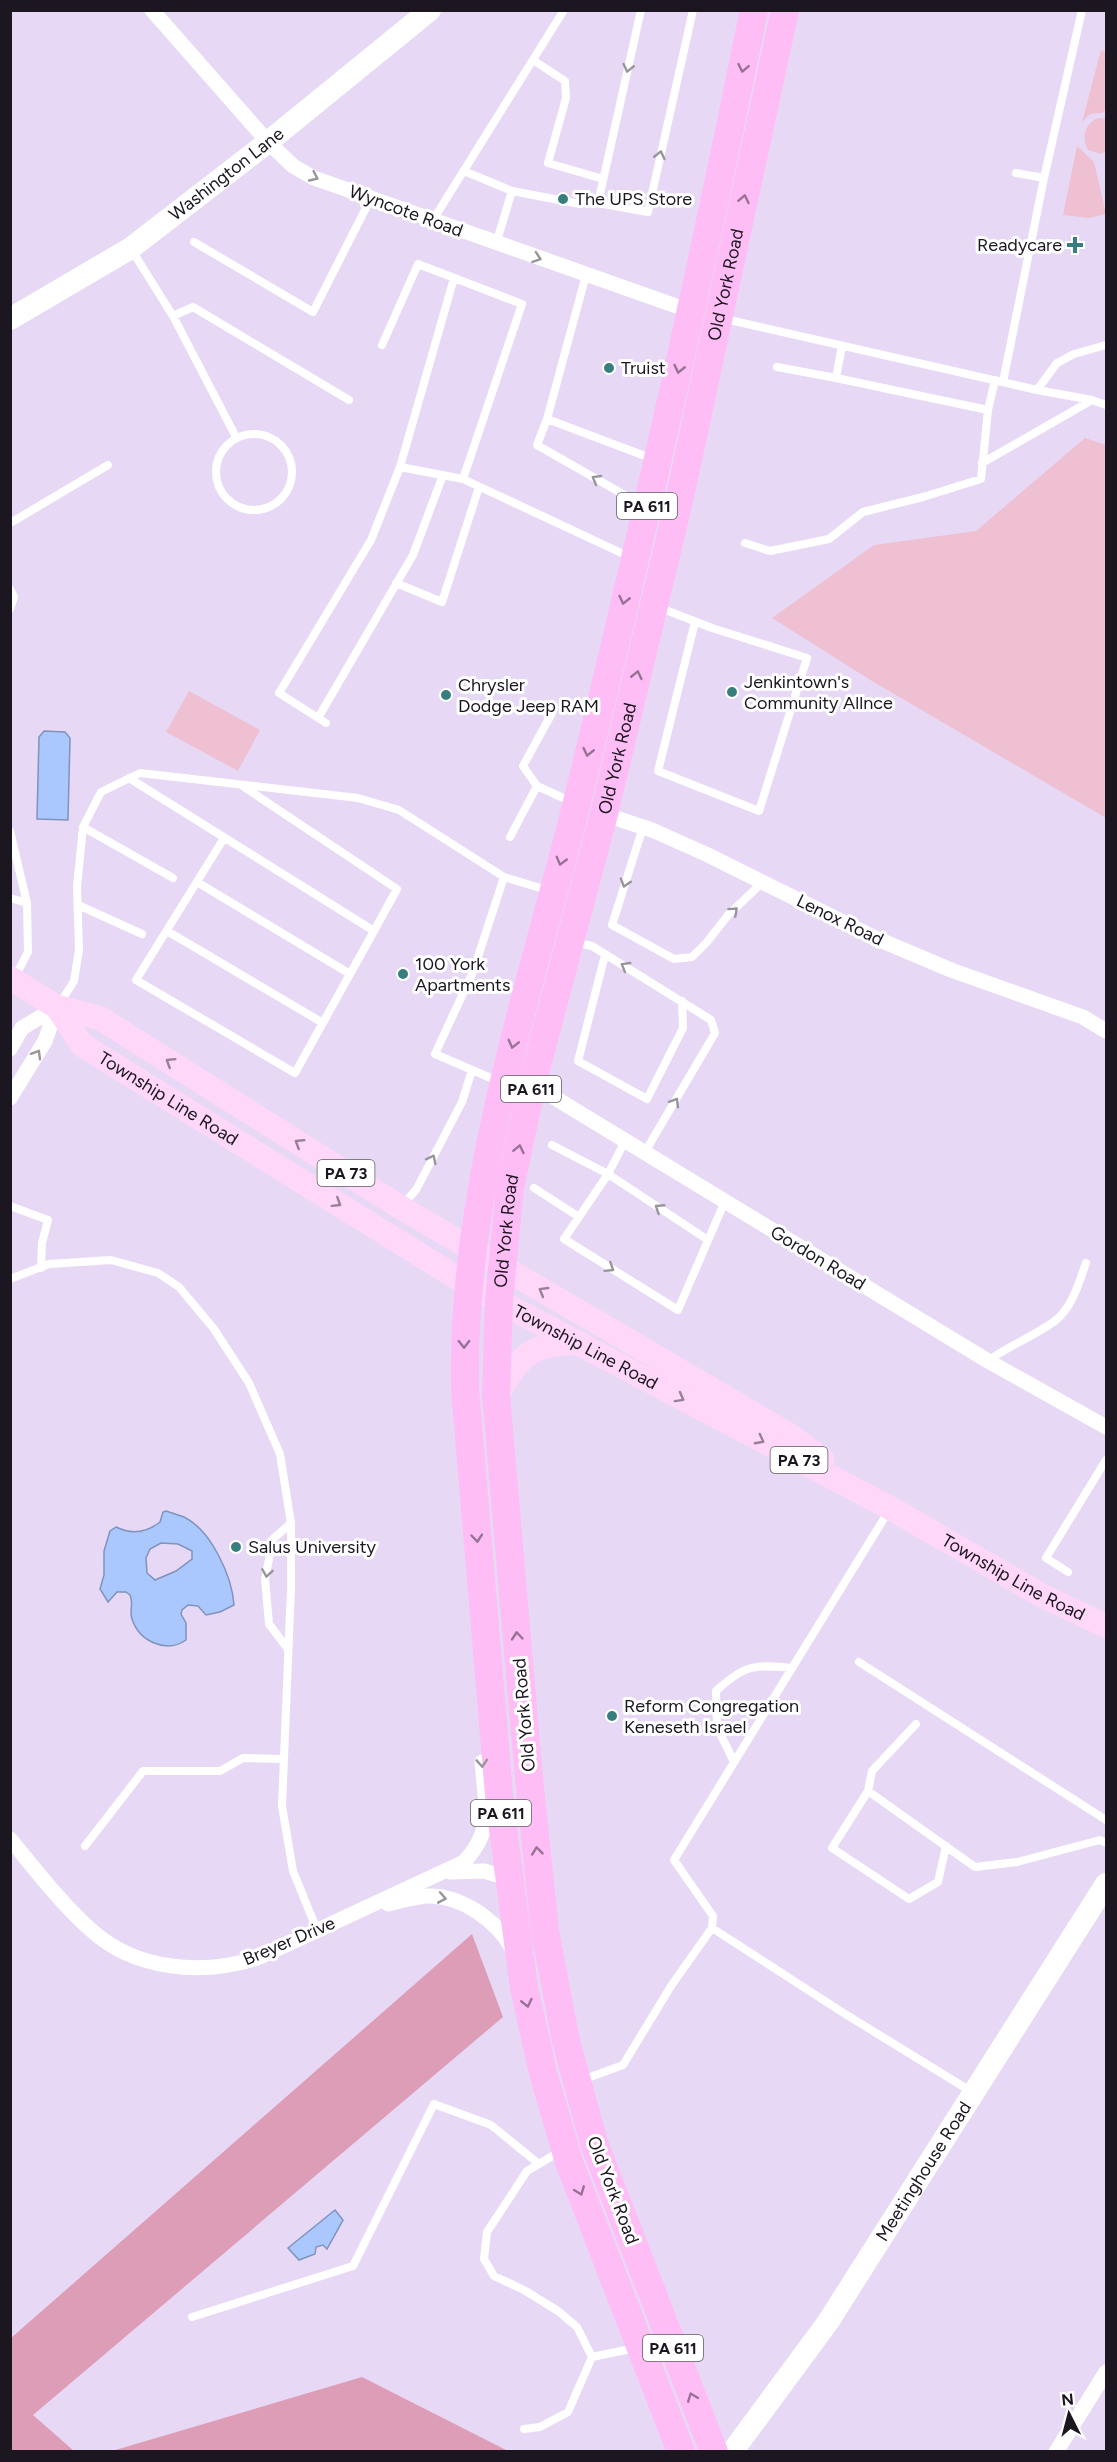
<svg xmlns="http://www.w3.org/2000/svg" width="1117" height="2462" font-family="Figtree,sans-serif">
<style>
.green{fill:#eec0d1}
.forest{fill:#dd9db6}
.water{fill:#abc8fe;stroke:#8093bb;stroke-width:1.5;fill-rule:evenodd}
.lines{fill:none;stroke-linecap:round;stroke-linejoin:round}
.lane{stroke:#fff;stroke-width:8}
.street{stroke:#fff;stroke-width:15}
.secondary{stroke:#fff;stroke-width:22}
.primary{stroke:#fed7f9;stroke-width:24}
.highway{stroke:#febdf5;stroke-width:28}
.oneway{stroke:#98969b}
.oneway2{stroke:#987295}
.oneway3{stroke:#988097}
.poi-dot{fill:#377f7f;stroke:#fff;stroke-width:2}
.labels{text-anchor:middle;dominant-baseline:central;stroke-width:6;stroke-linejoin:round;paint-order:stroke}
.shield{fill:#fff;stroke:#5f5c63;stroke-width:1.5}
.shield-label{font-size:16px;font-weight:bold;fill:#1b1620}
.street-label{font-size:18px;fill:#1b1620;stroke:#fff}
.poi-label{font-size:18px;fill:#1b1620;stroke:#fff;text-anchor:start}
</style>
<rect width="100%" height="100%" fill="#e7d9f5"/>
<path class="green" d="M1101 50 1106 52V109L1102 113 1090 114 1082 122Z
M1098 118 1106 119V151L1101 154 1088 150C1081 138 1085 123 1098 118Z
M1077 146 1094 162 1106 214 1089 218 1063 215Z
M1085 438 1106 445V818L872 681 772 618 874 545 976 531Z
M189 691 260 730 238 771 166 732Z"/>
<path class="forest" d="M472 1934 503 2017 33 2415 74 2451H11V2338Z
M362 2377 508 2451H112Z"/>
<path class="water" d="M44 731 65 732 70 738 68 820 37 819 39 737Z
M166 1511C172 1513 178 1515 184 1517 211 1530 232 1576 234 1605L220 1612 206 1615 198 1606 188 1605 182 1610 181 1614 186 1623V1640C166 1654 139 1641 132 1619 129 1611 134 1604 130 1595L126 1592H117L108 1602 100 1589 104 1575V1551L110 1531 116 1527C132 1535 146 1533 160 1522L163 1512ZM161 1543 178 1544 192 1551V1559L176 1571 155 1580 147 1573 146 1558 150 1549Z
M335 2210 343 2220 327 2249 323 2245 316 2247 315 2254 299 2260 288 2248Z"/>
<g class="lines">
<path class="lane" d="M641 10 598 203 648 212 693 10
M533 60 565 81 566 98 548 163 603 179
M464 171 512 191 496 244
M1016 173 1044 178
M512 191 580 204
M433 220 564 10
M194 242 313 312 371 198
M131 249 173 316 236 437
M586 275 547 419 537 445 642 505
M454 278 400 467 463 479
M173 316 193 307 349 400
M725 319 1037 390 1092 400 1106 405
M382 345 418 264 522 304 463 479 630 557
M777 367 836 378 842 346
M836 378 988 410
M1003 382 1044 178 1082 10
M1037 390 1057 363 1074 354 1106 345
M547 419 653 459
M216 472a38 38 0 1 1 76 0a38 38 0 1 1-76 0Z
M982 463 1092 400
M10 521 12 522 108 465
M745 543 770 551 829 539 863 512 923 497 981 479 988 410 995 380
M396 583 442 602 479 487
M10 589 14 597 10 609
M658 607 712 628 807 658 759 811 658 771 695 622
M552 713 523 766 537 786 572 802
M318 718 413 555 443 475
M326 723 279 693 371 540 400 467
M129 778 374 931 397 889 244 787
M83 827 173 878
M643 827 612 925 674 959 692 957 707 942 728 915 763 882
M10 831 27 903
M510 837 537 786
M224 838 136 980 295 1073 374 931
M197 882 350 974
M10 898 27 903 28 952 15 977
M78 905 142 934
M167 931 323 1023
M574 942 592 946 711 1020 715 1033 645 1152
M605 955 578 1061 647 1099 683 1028 682 1001
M59 1005 74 981 79 950 77 887 83 827 101 792 140 773 358 798 399 810 504 877
M500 1082 435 1054 473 972 504 877 547 890
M552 1145 608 1174 625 1141
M534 1188 579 1217
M403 1204 416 1190 462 1102 472 1070
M10 1206 48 1220 42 1243 41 1268
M708 1240 608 1174 564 1239 678 1310 725 1201
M10 1279 49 1264 111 1260 158 1273 179 1287 214 1329 249 1383 280 1454 291 1523V1588L282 1806 293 1871 317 1930
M988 1361C1009 1345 1037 1335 1056 1320 1073 1306 1079 1282 1086 1263
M1068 1572 1046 1558 1106 1460
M288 1649 269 1624 265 1579 273 1539 291 1523
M859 1662 1106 1820
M734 1762 717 1727 716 1691C744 1665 754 1664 792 1668
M868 1791 872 1771 916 1724
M85 1846 143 1771H220L243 1758 283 1759
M946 1846 938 1882 909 1899 832 1848 868 1791 975 1867 1017 1862 1100 1840 1106 1843
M712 1928 842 2012 972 2092
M582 2080 623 2065 671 1986 712 1928 713 1916 674 1860 888 1512
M192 2317 353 2266 434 2104 491 2125 539 2164
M592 2357 635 2348
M524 2429 540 2427 568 2412 592 2357 577 2327 558 2311 524 2290 494 2276 484 2259 487 2232 527 2171 561 2151"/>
<path class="street" d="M152 10 268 142 293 166 314 178 696 313
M600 813 652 830 708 855 873 937 951 970 1083 1017 1106 1031
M10 1049 22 1028 57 1007
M532 1084 988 1361 1106 1427
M10 1098 45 1041 57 1007
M10 1839C36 1870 60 1902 90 1929 135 1971 204 1976 260 1957L464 1862C495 1829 485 1804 482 1762
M450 1872 484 1871 511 1879
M388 1904C401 1901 417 1896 430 1896 462 1896 497 1921 512 1948
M1056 2452 1106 2372"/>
<g class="secondary">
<path id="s1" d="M10 319 131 248 268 142 430 10"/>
<path id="s2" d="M732 2452 828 2322 1106 1884"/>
</g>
<g class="primary">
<path d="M10 978 57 1007 100 1018 405 1210 788 1434 822 1459"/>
<path id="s3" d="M57 1007 82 1045 470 1286 890 1508 1041 1595 1106 1626"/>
<path d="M496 1395C523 1355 527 1344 578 1343"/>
</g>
<g class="highway">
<path d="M681 2452 569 2162 543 2073 524 1988 500 1806 465 1389C461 1190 528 997 576 806 641 542 700 277 754 10"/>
<path id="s4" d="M714 2452 594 2143 566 2041 545 1931 529 1778 496 1395 499 1300 510 1188 532 1084 604 814 679 501 785 10"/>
</g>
</g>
<defs><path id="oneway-chevron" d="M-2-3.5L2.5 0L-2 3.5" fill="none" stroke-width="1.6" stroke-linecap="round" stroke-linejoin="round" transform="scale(1.5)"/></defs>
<g class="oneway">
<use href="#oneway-chevron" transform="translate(628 68) rotate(103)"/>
<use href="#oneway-chevron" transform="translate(660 155) rotate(-77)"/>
<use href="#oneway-chevron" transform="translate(314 177) rotate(25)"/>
<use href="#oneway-chevron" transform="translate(537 258) rotate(19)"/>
<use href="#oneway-chevron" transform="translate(596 479) rotate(-150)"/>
<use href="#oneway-chevron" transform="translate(625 883) rotate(107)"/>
<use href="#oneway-chevron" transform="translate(734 911) rotate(-42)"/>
<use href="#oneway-chevron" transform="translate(625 966) rotate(-149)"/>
<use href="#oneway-chevron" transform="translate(37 1054) rotate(-59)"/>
<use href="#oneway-chevron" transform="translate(675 1102) rotate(-59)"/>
<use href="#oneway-chevron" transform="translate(432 1159) rotate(-63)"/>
<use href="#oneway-chevron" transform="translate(659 1208) rotate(-147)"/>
<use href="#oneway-chevron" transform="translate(610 1268) rotate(32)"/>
<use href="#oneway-chevron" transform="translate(267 1573) rotate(99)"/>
<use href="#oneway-chevron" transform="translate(482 1763) rotate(86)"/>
<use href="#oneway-chevron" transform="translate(442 1898) rotate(10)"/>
</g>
<g class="oneway2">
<use href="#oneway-chevron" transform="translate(743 68) rotate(101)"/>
<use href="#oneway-chevron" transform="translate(744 199) rotate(-78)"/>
<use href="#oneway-chevron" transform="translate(679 369) rotate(103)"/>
<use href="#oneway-chevron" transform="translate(624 600) rotate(103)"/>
<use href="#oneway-chevron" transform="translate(637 675) rotate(-77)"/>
<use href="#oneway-chevron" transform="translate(588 752) rotate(103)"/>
<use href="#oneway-chevron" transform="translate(561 861) rotate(105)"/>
<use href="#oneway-chevron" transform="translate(513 1044) rotate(104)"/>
<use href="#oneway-chevron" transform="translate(519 1149) rotate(-78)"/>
<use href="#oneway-chevron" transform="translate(464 1344) rotate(89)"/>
<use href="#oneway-chevron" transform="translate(477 1538) rotate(85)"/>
<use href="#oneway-chevron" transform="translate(517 1636) rotate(-95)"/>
<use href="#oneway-chevron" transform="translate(537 1851) rotate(-96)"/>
<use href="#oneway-chevron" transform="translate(527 2003) rotate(77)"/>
<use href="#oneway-chevron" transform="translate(580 2191) rotate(69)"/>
<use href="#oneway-chevron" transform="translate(692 2397) rotate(-111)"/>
</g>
<g class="oneway3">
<use href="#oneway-chevron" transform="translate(170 1062) rotate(-148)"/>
<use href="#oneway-chevron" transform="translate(299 1143) rotate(-148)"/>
<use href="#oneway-chevron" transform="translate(337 1203) rotate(32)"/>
<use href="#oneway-chevron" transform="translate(543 1291) rotate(-150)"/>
<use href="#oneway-chevron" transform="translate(680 1398) rotate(29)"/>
<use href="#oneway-chevron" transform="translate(760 1440) rotate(28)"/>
</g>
<g class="poi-dot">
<circle cx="563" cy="199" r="6"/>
<path d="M1072 236h6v6h6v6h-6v6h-6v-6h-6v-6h6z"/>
<circle cx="609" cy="368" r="6"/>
<circle cx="732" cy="692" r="6"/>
<circle cx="446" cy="695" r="6"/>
<circle cx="403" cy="974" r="6"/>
<circle cx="236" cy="1547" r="6"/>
<circle cx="612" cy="1716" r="6"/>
</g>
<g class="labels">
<g class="shield">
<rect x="617" y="493" width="60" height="26" rx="4.5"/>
<rect x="501" y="1076" width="60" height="26" rx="4.5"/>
<rect x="317.5" y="1160" width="57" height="26" rx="4.5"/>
<rect x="770.5" y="1447" width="57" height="26" rx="4.5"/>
<rect x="471" y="1800" width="60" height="26" rx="4.5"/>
<rect x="643" y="2335" width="60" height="26" rx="4.5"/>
</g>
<g class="shield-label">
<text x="647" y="506">PA 611</text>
<text x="531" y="1089">PA 611</text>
<text x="346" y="1173">PA 73</text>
<text x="799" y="1460">PA 73</text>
<text x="501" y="1813">PA 611</text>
<text x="673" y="2348">PA 611</text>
</g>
<g class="street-label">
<text stroke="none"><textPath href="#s1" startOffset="261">Washington Lane</textPath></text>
<text transform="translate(406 211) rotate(20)">Wyncote Road</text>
<text stroke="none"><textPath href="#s4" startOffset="2224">Old York Road</textPath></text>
<text stroke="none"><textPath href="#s4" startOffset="1738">Old York Road</textPath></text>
<text transform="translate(840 920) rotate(26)">Lenox Road</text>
<text stroke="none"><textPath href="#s3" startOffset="147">Township Line Road</textPath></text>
<text stroke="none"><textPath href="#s4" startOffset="1252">Old York Road</textPath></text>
<text transform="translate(818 1258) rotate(31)">Gordon Road</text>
<text stroke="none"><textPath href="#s3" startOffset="633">Township Line Road</textPath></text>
<text stroke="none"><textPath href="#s3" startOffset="1119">Township Line Road</textPath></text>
<text transform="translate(524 1715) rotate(-95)">Old York Road</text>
<text transform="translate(289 1941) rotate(-23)">Breyer Drive</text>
<text stroke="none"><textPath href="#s2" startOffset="340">Meetinghouse Road</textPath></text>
<text transform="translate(613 2190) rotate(69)">Old York Road</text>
</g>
<g class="poi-label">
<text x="575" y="199">The UPS Store</text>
<text x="1062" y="245" text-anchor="end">Readycare</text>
<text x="621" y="368">Truist</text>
<text x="744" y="682">Jenkintown's<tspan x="744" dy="21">Community Allnce</tspan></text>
<text x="458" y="685">Chrysler<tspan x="458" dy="21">Dodge Jeep RAM</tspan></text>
<text x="415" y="964">100 York<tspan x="415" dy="21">Apartments</tspan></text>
<text x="248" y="1547">Salus University</text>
<text x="624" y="1706">Reform Congregation<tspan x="624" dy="21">Keneseth Israel</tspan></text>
</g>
</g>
<rect width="1117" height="2462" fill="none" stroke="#1b1620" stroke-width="24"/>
<g transform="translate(1069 2414) rotate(354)" stroke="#ffffff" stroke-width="4.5" paint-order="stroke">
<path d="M0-4.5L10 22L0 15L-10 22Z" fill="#1b1620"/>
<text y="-9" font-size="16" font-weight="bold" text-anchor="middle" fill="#1b1620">N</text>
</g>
</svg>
